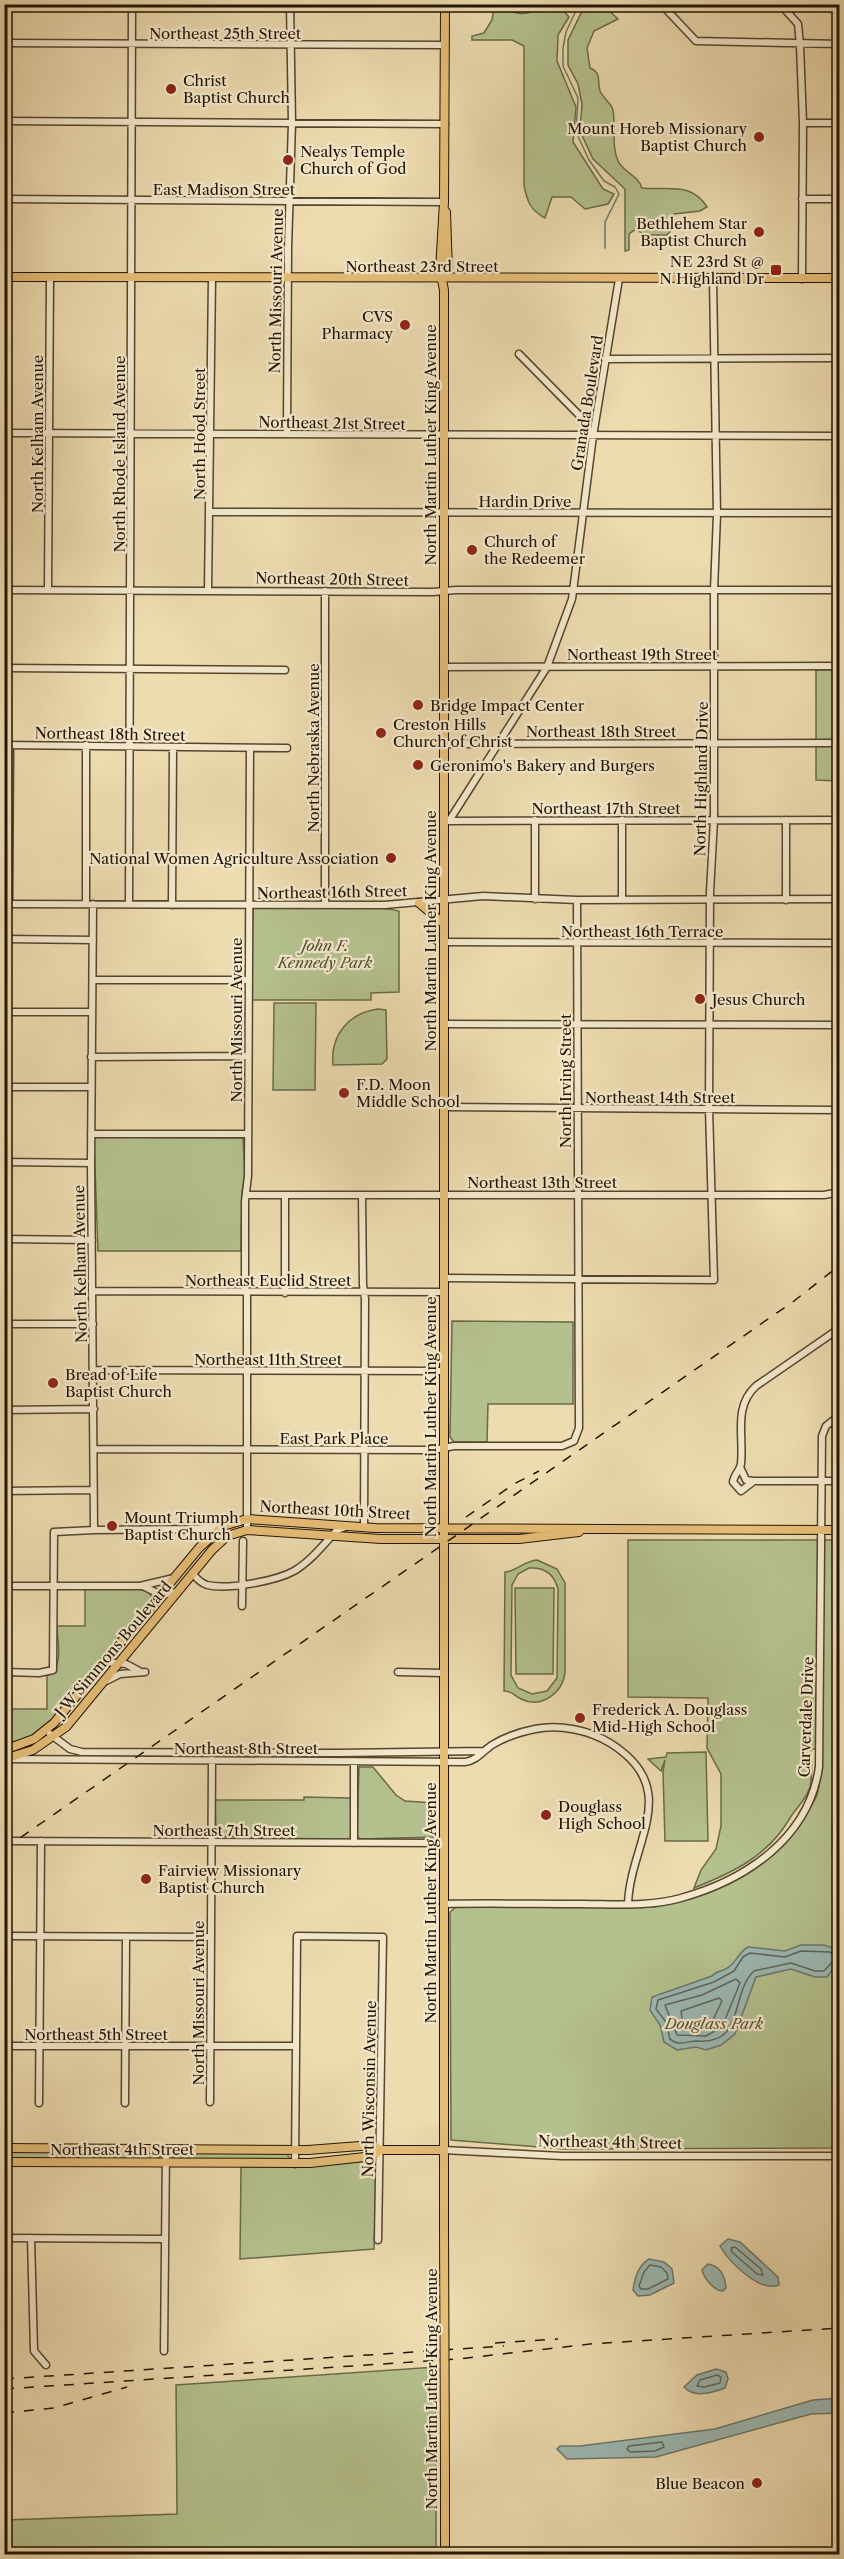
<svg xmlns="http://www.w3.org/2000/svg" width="844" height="2559" font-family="'Libre Caslon Text',serif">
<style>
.green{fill:#b4c18e;stroke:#6a6a48;stroke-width:1.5;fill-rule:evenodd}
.water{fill:#9cb9b4;stroke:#6b776c;stroke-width:1.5}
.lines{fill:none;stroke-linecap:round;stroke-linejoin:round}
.shore{stroke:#5e665a;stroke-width:1.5}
.stream{stroke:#6b776c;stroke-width:1.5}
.minor-casing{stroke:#54452d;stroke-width:9}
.major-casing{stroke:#211301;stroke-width:10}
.minor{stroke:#f3e8cc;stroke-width:6}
.major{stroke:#e6be78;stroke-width:8}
.rail{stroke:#211301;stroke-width:1.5;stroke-dasharray:10 10;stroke-linecap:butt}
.major-bridge-casing{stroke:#211301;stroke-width:10;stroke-linecap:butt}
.major-bridge{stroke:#e6be78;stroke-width:8}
.poi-dot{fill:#8f2418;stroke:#f3e8cc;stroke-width:2}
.labels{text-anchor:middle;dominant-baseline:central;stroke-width:4.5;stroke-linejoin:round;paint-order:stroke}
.street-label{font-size:15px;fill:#211301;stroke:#f3e8cc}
.poi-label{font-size:15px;fill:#211301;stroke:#f3e8cc;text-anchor:start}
.park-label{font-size:15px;font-style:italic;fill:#545032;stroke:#f3e8cc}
</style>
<rect width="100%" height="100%" fill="#eddcb0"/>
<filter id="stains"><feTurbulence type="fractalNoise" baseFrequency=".00333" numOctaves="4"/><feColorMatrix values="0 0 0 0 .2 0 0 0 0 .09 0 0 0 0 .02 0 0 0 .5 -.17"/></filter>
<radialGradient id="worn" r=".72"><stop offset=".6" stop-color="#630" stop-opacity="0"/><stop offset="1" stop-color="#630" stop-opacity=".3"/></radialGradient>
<path class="green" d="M585 5H603L618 19 594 31 587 48 590 68C602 73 597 81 600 91 603 98 612 104 613 110 616 126 611 145 618 161 623 172 638 175 642 188 667 191 691 181 707 207L700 211 674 214 673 228 667 235H644L636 229 629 234V250L625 251V189L593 159 580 131 582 104 578 84 568 65V40Z
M538 6 563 10 569 17 558 35 557 61 576 107 573 142 603 189 614 194 608 204 585 209 571 197H552L545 218C530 210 527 201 524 185V46L512 40H472V36L484 33 492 20 494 7C510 8 524 22 538 6Z
M816 670H839V781L816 780Z
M253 908H383L399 911V992L371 993V1000H251Z
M274 1003H316L315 1090H273Z
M378 1009 386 1010 387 1059 382 1064 333 1065C330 1035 349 1013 378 1009Z
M97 1137 243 1138 245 1174 242 1193 241 1251H98L94 1140Z
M452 1321 573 1322V1404H488L487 1442H454L450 1437Z
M628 1540H839V2148L564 2149 451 2140 450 1912 456 1907H655C713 1894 766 1875 800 1823 805 1814 813 1805 817 1795 821 1780 822 1765 822 1749H811C811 1761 813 1776 810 1787 806 1800 797 1807 790 1818 768 1856 734 1872 694 1888L701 1870 716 1849 721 1826V1774L707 1748 708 1698 628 1697Z
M537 1560 557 1569 565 1583V1672C563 1693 541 1709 521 1699 514 1696 513 1691 504 1691L505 1572C515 1572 524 1561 537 1560ZM529 1568C544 1567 554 1573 558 1589L557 1678 547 1691 532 1694 518 1688 511 1675 512 1585 518 1574Z
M515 1588H554L553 1674H516Z
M85 1589H138L149 1592 152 1598 46 1727 29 1738 5 1747V1709H47V1675C65 1667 57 1642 57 1626H85Z
M706 1752 708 1841H665L663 1772 665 1760 661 1771 648 1759 666 1757 667 1753Z
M359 1767H373L396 1795 405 1801 434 1803 436 1837 360 1839 357 1836Z
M304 1797 351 1798V1837L349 1840 216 1836 215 1800H304Z
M5 2152H61L63 2155 60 2159H5Z
M77 2152 157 2153 161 2155 158 2160 77 2159 74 2157Z
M172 2153H287L289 2158 287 2161 173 2160Z
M367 2160 374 2161 377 2168 374 2249 240 2259 241 2167 317 2166Z
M436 2367V2554H5V2520L177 2514 176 2385Z"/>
<path class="water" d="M801 1945H824L839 1950V1961L827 1977H815L791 1969 756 1977 735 2034 721 2045 706 2050 696 2047 677 2050 664 2042 660 2025 650 2010 652 1997 712 1976C717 1970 724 1972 730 1966 737 1961 739 1952 748 1947L785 1951Z
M728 2239 740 2242 778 2277 779 2285C760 2293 729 2262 720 2246Z
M649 2259 664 2262 672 2269 674 2283 650 2295 638 2296 633 2290C635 2277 638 2266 649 2259Z
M708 2264C721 2266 725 2276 726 2288L723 2291C714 2291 704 2278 702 2270Z
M716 2369 726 2372 728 2379 725 2388C713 2392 695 2399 684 2387L697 2375Z
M839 2398V2413L811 2414 656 2457 567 2459 557 2449 560 2446H580L715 2429 813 2400Z"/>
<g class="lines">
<path class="shore" d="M801 1951 830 1952 836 1958 824 1971H815L791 1963 754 1971C729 1995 746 2045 697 2041 687 2041 678 2047 670 2039L666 2022 656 2009 658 2000 714 1982 734 1971 743 1957 750 1953 785 1957Z
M736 1979 740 1983 722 2027 706 2036 677 2035 665 2005 702 1995Z
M719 1998 722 2001 711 2024 683 2025 681 2011Z
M735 2247 761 2269 763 2275 757 2274 732 2252 731 2248Z
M650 2265 661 2267 667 2273 668 2279 648 2289H641L639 2286 644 2272Z
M717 2375 721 2377 720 2383 704 2387 697 2386 700 2380Z
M662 2442 664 2447 655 2451 630 2452 627 2449 629 2446Z"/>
<path class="stream" d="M579 4 566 32 563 48V66L578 98 576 132 589 160 604 181 615 187 619 194 605 222V248
M93 8V4"/>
<g class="minor-casing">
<path id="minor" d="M661 4 696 41 840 44
M780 4 798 24 800 45 803 123 802 279
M4 43 445 45
M4 121 445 124
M803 123H840
M4 199 444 202
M802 199H840
M519 354 584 420 592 436
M605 359 840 358
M4 433 840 436
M287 434 288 248 292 123 290 4
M211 512 840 513
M4 590 433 592 456 590H840
M48 590 50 277
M208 590 212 278
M444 667 840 666
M4 668 285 670
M444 744 830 743
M4 745 287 748
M86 745V904
M786 820V900
M447 821 840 820
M449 821 547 667 572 599 593 436 619 279
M535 899V820
M622 900V820
M4 904 385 905 483 896 577 900 840 899
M9 904 10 745
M129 904 132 4
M172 905 173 748
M325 905V591
M4 939 93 940
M444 942 840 943
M93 980H248
M4 1012H92
M444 1024 840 1025
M91 1057 248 1056
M4 1087H91
M444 1107 840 1110
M91 1134H248
M4 1162 91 1163
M246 1195H824L840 1192
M285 1195V1293
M362 1196 363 1285 365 1299 364 1527
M4 1239 92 1240
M444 1278 714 1280 709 1109 710 892 714 820V590L717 514 713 279
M93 1291 444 1292
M245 1292V1201L248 1176 250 748
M247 1292V1530
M4 1324H93
M840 1328 756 1386C733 1407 744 1436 741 1464 740 1470 734 1475 733 1482L741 1491 754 1481H840
M93 1370 444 1371
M4 1410 94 1409
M94 1449 433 1450 454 1446H562L574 1441 579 1428 577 900
M740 1467 746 1480 754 1481
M4 1491 93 1490
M193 1529 201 1537 202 1545
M94 1530 193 1529 223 1526
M193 1574C197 1579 201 1583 207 1585 227 1590 276 1581 294 1571 311 1561 324 1544 337 1530L346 1527
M4 1586H140L174 1578
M143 1586 161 1595 177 1592
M242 1606 243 1541
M105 1662 126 1664 139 1671
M4 1672 39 1673 53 1670 54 1532 94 1530 91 1163 93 904
M398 1672 444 1673
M106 1681 120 1674 145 1672
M50 1734 70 1749 82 1752 339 1753 484 1751
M8 1759 465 1762C476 1761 483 1751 492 1745 505 1737 520 1732 535 1729 559 1724 589 1730 610 1743 684 1789 630 1842 628 1904
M4 1841 443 1843
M354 1843V1761
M443 1904C489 1903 535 1904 581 1904 614 1904 650 1907 681 1898 746 1880 809 1838 819 1767L822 1436 826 1426 840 1415
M4 1936 210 1937
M4 2046H296
M210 2102 212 1760
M39 2103 41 1841
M125 2103 126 1937
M443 2150 562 2156H840
M295 2164 297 1936 383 1937 378 2240
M4 2238 165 2239
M31 2238 34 2351 46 2365
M164 2351 166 2149"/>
</g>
<g class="major-casing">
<path id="major" d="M4 277 840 278
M443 279 448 271 446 212
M419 903 444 924
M4 1750 34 1739 54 1723 199 1548 223 1526 247 1519 375 1528 840 1530
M4 1759 33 1750 66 1727 212 1550 227 1536 247 1530 381 1539H519L579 1532
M4 2148 308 2150 373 2145 380 2150H443
M4 2162 310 2163 374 2156 380 2150
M444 2228V290L440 270 444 202 445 4
M445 2472V2554"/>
</g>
<use href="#minor" class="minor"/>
<use href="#major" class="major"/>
<path class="rail" d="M466 1517 514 1484 539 1471
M4 1849 794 1301 840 1265
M495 2343 558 2339
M4 2379 504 2346
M4 2389 458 2359 590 2344 840 2328
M4 2413 54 2408 127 2387"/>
<g class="major-bridge-casing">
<path id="major-bridge" d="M444 2228 445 2472"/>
</g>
<use href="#major-bridge" class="major-bridge"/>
</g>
<g class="poi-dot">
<circle cx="171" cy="89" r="6"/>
<circle cx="759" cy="137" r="6"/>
<circle cx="288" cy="160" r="6"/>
<circle cx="759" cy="232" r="6"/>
<rect x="770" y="264" width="12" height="12" rx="3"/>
<circle cx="405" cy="325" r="6"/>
<circle cx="472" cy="550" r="6"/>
<circle cx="418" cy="705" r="6"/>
<circle cx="381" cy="733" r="6"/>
<circle cx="418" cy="765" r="6"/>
<circle cx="391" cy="858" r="6"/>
<circle cx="700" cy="999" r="6"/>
<circle cx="344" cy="1093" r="6"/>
<circle cx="53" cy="1383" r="6"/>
<circle cx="112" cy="1526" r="6"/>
<circle cx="580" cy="1718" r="6"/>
<circle cx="546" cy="1815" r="6"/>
<circle cx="146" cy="1879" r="6"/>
<circle cx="757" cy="2483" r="6"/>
</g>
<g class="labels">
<g class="street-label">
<text x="225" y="33">Northeast 25th Street</text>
<text x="224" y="189">East Madison Street</text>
<text x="422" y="266">Northeast 23rd Street</text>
<text transform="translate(276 291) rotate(-89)">North Missouri Avenue</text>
<text transform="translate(587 403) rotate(-81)">Granada Boulevard</text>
<text transform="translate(332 423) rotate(1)">Northeast 21st Street</text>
<text transform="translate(37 434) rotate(-90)">North Kelham Avenue</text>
<text transform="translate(199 434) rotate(-90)">North Hood Street</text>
<text transform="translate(430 445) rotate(-90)">North Martin Luther King Avenue</text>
<text transform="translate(119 454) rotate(-90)">North Rhode Island Avenue</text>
<text x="525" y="501">Hardin Drive</text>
<text transform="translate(332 579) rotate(1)">Northeast 20th Street</text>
<text x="642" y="654">Northeast 19th Street</text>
<text x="601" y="731">Northeast 18th Street</text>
<text transform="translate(110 734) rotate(1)">Northeast 18th Street</text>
<text transform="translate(313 748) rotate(-90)">North Nebraska Avenue</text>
<text transform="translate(701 779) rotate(-89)">North Highland Drive</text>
<text x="606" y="808">Northeast 17th Street</text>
<text transform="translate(332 892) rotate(-1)">Northeast 16th Street</text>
<text transform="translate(430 931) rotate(-90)">North Martin Luther King Avenue</text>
<text x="642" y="931">Northeast 16th Terrace</text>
<text transform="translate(236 1020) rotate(-90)">North Missouri Avenue</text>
<text transform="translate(565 1081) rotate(-90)">North Irving Street</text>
<text x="660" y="1097">Northeast 14th Street</text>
<text x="542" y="1182">Northeast 13th Street</text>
<text transform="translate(80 1264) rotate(-91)">North Kelham Avenue</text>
<text x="268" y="1280">Northeast Euclid Street</text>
<text x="268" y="1359">Northeast 11th Street</text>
<text transform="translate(430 1417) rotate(-90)">North Martin Luther King Avenue</text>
<text x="334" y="1438">East Park Place</text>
<text transform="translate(335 1510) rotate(3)">Northeast 10th Street</text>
<text transform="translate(113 1649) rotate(-50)">J W Simmons Boulevard</text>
<text transform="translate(806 1717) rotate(-88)">Carverdale Drive</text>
<text x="246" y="1748">Northeast 8th Street</text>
<text x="224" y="1830">Northeast 7th Street</text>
<text transform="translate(430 1903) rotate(-90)">North Martin Luther King Avenue</text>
<text transform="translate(198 2003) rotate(-90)">North Missouri Avenue</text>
<text x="96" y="2034">Northeast 5th Street</text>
<text transform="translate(369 2089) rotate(-89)">North Wisconsin Avenue</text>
<text transform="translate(610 2142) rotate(1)">Northeast 4th Street</text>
<text x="122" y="2149">Northeast 4th Street</text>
<text transform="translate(431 2389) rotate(-90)">North Martin Luther King Avenue</text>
</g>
<g class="poi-label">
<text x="183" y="80">Christ<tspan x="183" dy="17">Baptist Church</tspan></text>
<text x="747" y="128" text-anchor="end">Mount Horeb Missionary<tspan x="747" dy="17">Baptist Church</tspan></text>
<text x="300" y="151">Nealys Temple<tspan x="300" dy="17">Church of God</tspan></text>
<text x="747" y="223" text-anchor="end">Bethlehem Star<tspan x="747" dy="17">Baptist Church</tspan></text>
<text x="764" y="261" text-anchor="end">NE 23rd St @<tspan x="764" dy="17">N Highland Dr</tspan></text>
<text x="393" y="316" text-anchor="end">CVS<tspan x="393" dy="17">Pharmacy</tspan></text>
<text x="484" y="541">Church of<tspan x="484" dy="17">the Redeemer</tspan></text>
<text x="430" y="705">Bridge Impact Center</text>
<text x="393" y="724">Creston Hills<tspan x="393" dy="17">Church of Christ</tspan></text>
<text x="430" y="765">Geronimo's Bakery and Burgers</text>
<text x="379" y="858" text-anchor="end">National Women Agriculture Association</text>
<text x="712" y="999">Jesus Church</text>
<text x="356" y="1084">F.D. Moon<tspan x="356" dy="17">Middle School</tspan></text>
<text x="65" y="1374">Bread of Life<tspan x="65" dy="17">Baptist Church</tspan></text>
<text x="124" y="1517">Mount Triumph<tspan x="124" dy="17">Baptist Church</tspan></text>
<text x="592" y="1709">Frederick A. Douglass<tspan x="592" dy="17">Mid-High School</tspan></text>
<text x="558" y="1806">Douglass<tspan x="558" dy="17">High School</tspan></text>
<text x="158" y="1870">Fairview Missionary<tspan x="158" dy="17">Baptist Church</tspan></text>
<text x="745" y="2483" text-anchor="end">Blue Beacon</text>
</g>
<g class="park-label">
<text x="325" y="945">John F.<tspan x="325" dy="17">Kennedy Park</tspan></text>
<text x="714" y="2023">Douglass Park</text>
</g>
</g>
<rect width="844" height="2559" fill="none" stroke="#eddcb0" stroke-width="24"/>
<rect x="6" y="6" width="832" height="2547" fill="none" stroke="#211301" stroke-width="3"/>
<rect x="12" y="12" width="820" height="2535" fill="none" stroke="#211301" stroke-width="1.5"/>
<rect width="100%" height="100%" filter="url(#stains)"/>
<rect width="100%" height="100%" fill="url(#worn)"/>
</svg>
